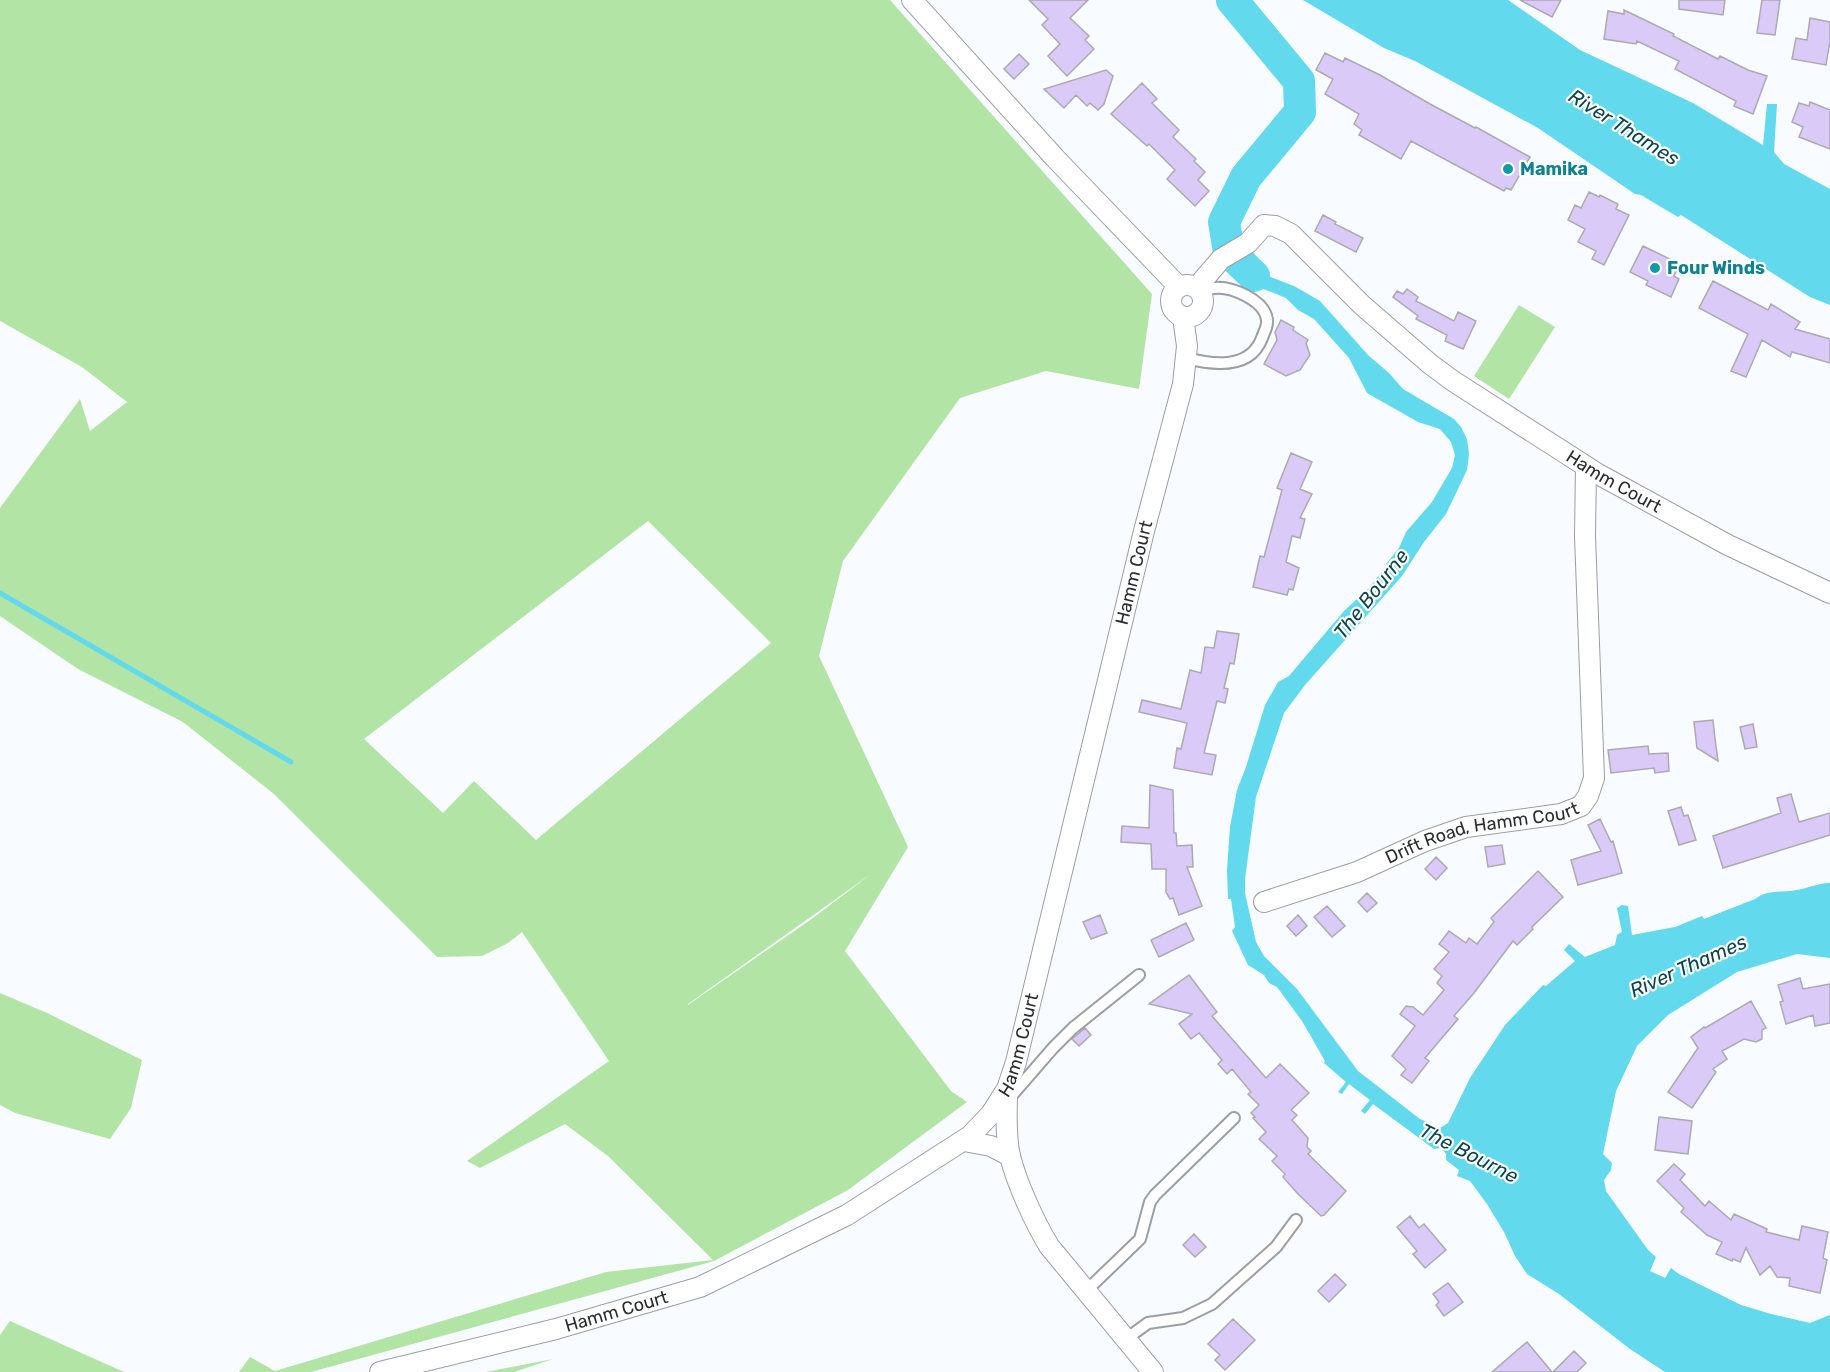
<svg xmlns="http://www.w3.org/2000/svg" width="1830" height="1372" font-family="Rubik,sans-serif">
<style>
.green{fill:#b1e4a5;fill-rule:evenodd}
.water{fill:#62d9ec}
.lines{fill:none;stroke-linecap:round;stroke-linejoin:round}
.stream{stroke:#62d9ec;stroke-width:5}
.river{stroke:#62d9ec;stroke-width:32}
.building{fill:#dacaf8;stroke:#acaab0;stroke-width:1.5}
.lane-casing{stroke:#9b9fa5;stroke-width:14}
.street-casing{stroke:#9b9fa5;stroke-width:22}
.lane{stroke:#fff;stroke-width:10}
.street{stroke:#fff;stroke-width:20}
.culture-dot{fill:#0f9aa8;stroke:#fff;stroke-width:2}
.labels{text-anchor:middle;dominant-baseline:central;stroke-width:4.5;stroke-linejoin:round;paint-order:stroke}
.culture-label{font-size:18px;font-weight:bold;fill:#0d838f;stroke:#fff;text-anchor:start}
.street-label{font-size:18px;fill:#2a2c2e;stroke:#fff}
.water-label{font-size:20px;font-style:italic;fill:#0e454d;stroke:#fff}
</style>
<rect width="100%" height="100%" fill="#f8fbff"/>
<path class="green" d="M0 0H890L1152 294 1139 389 1046 371 960 398 843 561 819 656 908 847 845 951 951 1091 967 1102 848 1190 714 1261 311 1372H239L250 1357 275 1371 606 1272 713 1260 608 1156 565 1124 480 1168 467 1161 609 1061 522 932 508 943 482 956 437 957 274 794 183 722 78 669 0 616V508L80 399 90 431 127 402 82 367 0 321ZM648 521 771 643 536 840 474 781 443 813 364 739ZM871 874 813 918 688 1005V1004Z
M1519 305 1555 327 1509 399 1474 376Z
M0 993 47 1013 142 1060 131 1108 110 1139 15 1113 0 1105Z
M10 1321 124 1372H0V1335Z
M553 1359 514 1372H486Z"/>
<path class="water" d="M1303 0H1508L1580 50 1693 103 1763 145 1767 104H1777L1774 152 1784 164 1830 189V305L1810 297 1681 215 1678 217 1641 195 1635 194 1538 128 1415 61 1384 48Z
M1238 250 1244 259 1263 274 1294 286 1320 301 1368 355 1389 373 1403 389 1454 419 1461 427 1467 439 1469 454 1467 470 1446 514 1424 542 1402 576 1305 685 1284 713 1256 797 1245 879V893L1256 942 1264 956 1297 989 1358 1071 1420 1119 1440 1128 1448 1123 1470 1078 1505 1025 1543 985 1546 986 1575 961 1564 950 1569 944 1585 957 1615 945 1617 935 1622 932 1617 908 1622 905 1628 906 1632 935 1675 927 1702 916 1704 919 1755 899C1768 889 1782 893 1797 890 1808 888 1819 883 1830 883V958L1797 954 1737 972 1668 1015 1637 1046 1616 1091 1603 1154 1612 1163 1611 1170 1604 1180 1606 1191 1648 1250 1656 1257 1650 1271 1665 1278 1671 1268 1679 1274 1741 1305 1771 1314 1810 1323 1830 1315V1372H1665L1630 1349 1559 1294 1527 1274 1515 1256 1504 1232 1487 1204 1470 1181 1457 1176 1459 1170 1446 1160V1154L1441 1148 1434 1149 1373 1104 1365 1114 1361 1111 1370 1100 1349 1084 1342 1094 1338 1092 1346 1082 1324 1063 1325 1061 1302 1021 1277 987 1269 983 1264 975 1248 965 1232 931 1235 927 1231 899H1228L1227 870 1230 827 1237 790 1246 767 1265 705 1278 682 1289 676 1344 611 1369 588 1387 565 1386 564 1399 548 1406 532 1432 502 1452 468 1455 455 1451 442 1440 429 1418 422 1367 393 1349 358 1314 319 1298 310 1286 298 1261 288 1249 280 1233 268 1227 256Z"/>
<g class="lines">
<path class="stream" d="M0 593 291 762"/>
<path class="river" d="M1232 0 1299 81 1300 112 1246 177 1224 222 1229 252 1254 276"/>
</g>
<path class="building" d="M1029 0H1088L1070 18 1089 36 1085 40 1094 49 1067 76 1048 56 1060 44 1042 25 1048 19Z
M1520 0H1561L1552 17Z
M1679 0H1725L1723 15 1679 9Z
M1762 0H1780L1775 35 1757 33Z
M1624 10 1674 34 1673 36 1718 59 1720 56 1748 70 1767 76 1753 114 1734 106 1736 101 1675 69 1679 61 1637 41 1636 44 1604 39 1608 11 1624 14Z
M1810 18 1830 22V41L1826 65 1792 59 1796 38 1807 40Z
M1325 53 1343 62 1345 58 1380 75 1430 104 1475 128 1476 127 1530 157 1511 190 1506 188 1504 191 1411 141 1401 159 1359 135 1362 130 1354 124 1359 114 1325 94 1333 79 1316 70Z
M1019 54 1029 64 1014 79 1004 69Z
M1106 70 1113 76 1104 104 1098 110 1090 103 1087 106 1076 95 1064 108 1044 89Z
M1142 83 1157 99 1152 103 1179 130 1173 137 1196 159 1194 161 1205 172 1198 180 1209 191 1195 206 1167 179 1175 170 1149 144 1147 146 1111 114Z
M1810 102 1830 110V149L1799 137 1803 127 1792 122 1799 103 1809 106Z
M1589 192 1599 197 1600 195 1618 204 1616 209 1629 215 1604 265 1592 259 1596 251 1578 242 1585 229 1568 220 1575 205 1581 208Z
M1323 215 1336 222 1335 224 1363 238 1356 252 1315 231Z
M1643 246 1680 264 1674 276 1679 279 1671 297 1646 285 1648 281 1630 272Z
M1713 281 1768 310 1771 304 1800 322 1795 329 1830 339V363L1792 352 1790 357 1762 340 1746 377 1731 371 1748 334 1699 308Z
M1407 289 1418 297 1416 301 1454 321 1458 312 1476 321 1463 349 1445 341 1447 335 1416 319 1418 316 1393 297 1397 291 1403 294Z
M1281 320 1294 327 1293 330 1308 340 1306 343 1310 355 1300 370 1286 376 1264 364 1277 340 1275 332Z
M1291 453 1312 462 1300 489 1312 494 1300 518 1305 519 1300 538 1292 536 1286 562 1299 568 1293 590 1289 589 1287 595 1253 587 1260 556 1264 557 1282 490 1277 488Z
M1217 631 1239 634 1234 664 1230 663 1224 688 1228 689 1225 703 1217 701 1204 753 1216 755 1212 775 1174 768 1177 748 1181 749 1187 723 1139 712 1142 700 1181 709 1190 670 1201 673 1205 647 1214 648Z
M1713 720 1715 739 1718 761 1697 748 1694 722Z
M1753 724 1757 747 1745 749 1740 727Z
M1648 746 1649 754 1668 753 1669 771 1655 773 1654 768 1611 773 1608 750Z
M1150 785 1173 790 1174 833H1176L1177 846 1192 845 1193 867H1187L1202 906 1179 915 1173 898 1170 899 1166 892V869H1152L1151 844 1121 842 1122 826 1149 828Z
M1791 794 1799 822 1830 813V835L1723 868 1713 836 1781 813 1777 798Z
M1681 807 1684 816 1688 815 1696 840 1679 845 1668 811Z
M1600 819 1611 842 1613 841 1622 873 1578 885 1571 860 1601 851 1588 825Z
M1502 845 1505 864 1488 867 1485 847Z
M1436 857 1447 868 1436 880 1425 869Z
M1538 871 1563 897 1532 927 1533 929 1517 945 1513 941 1474 993 1454 1016 1458 1019 1425 1058 1429 1061 1412 1083 1401 1075 1406 1069 1392 1056 1415 1026 1400 1014 1406 1006 1413 1007 1423 1015 1444 990 1437 983 1442 976 1434 969 1449 952 1439 944 1449 931 1466 943 1469 938 1477 944 1494 922 1491 918Z
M1367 893 1377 903 1367 912 1358 902Z
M1327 906 1345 926 1332 937 1314 917Z
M1100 915 1107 933 1091 939 1083 922Z
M1298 915 1307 926 1296 936 1287 926Z
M1186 923 1194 940 1159 957 1151 940Z
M1189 975 1217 1012 1212 1016 1266 1078 1280 1064 1309 1093 1291 1110 1297 1115 1292 1120 1308 1138 1307 1147 1311 1151 1308 1154 1346 1191 1324 1215 1321 1216 1298 1194 1283 1177 1285 1174 1272 1161 1277 1156 1259 1139 1266 1132 1253 1118 1255 1117 1251 1113 1259 1105 1248 1094 1251 1092 1232 1069 1227 1074 1218 1064 1222 1060 1199 1033 1191 1039 1179 1024 1192 1014 1149 1004Z
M1800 978 1803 989 1830 984V1023L1815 1026 1813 1015 1786 1024 1780 1002 1783 1001 1778 985Z
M1751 1001 1766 1028 1762 1030V1039L1756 1042 1744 1039 1722 1051 1727 1059 1713 1069 1716 1072 1692 1108 1668 1092 1698 1048 1691 1037 1704 1027 1705 1028Z
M1085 1028 1091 1035 1079 1046 1072 1039Z
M1659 1117 1692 1121 1688 1154 1655 1150Z
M1674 1164 1685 1174 1680 1180 1705 1206 1709 1201 1731 1220 1734 1214 1767 1229 1766 1232 1799 1240 1802 1226 1828 1232 1823 1258 1827 1260 1820 1293 1789 1286 1790 1278 1777 1277 1770 1266 1760 1275 1746 1248 1740 1262 1733 1259 1732 1261 1716 1254 1722 1242 1707 1235 1681 1212 1684 1208 1657 1181Z
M1410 1216 1419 1228 1424 1224 1446 1250 1425 1268 1413 1254 1417 1251 1397 1227Z
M1194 1234 1206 1247 1195 1257 1183 1245Z
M1335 1274 1346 1285 1329 1302 1318 1291Z
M1448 1283 1463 1302 1444 1316 1436 1305 1439 1302 1433 1294Z
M1233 1319 1255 1340 1225 1370 1215 1360 1220 1355 1208 1344Z
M1527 1342 1552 1372H1492Z
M1574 1351 1586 1363 1577 1372H1553Z"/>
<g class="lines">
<g class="lane-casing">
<path id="lane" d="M1186 358C1213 365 1250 370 1262 338 1264 332 1268 326 1267 320 1265 300 1231 286 1214 288 1210 288 1205 290 1201 291
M1007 1101 1053 1048 1073 1028 1139 975
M1086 1291 1140 1239 1150 1202 1155 1195 1234 1118
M1126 1339 1148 1323 1183 1318 1212 1304 1276 1247 1296 1220"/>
</g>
<g class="street-casing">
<g id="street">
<path d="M912 0 1055 158 1179 287"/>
<circle cx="1187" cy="301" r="16"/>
<path id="s1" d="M1197 287 1221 259 1248 243 1264 225 1275 226 1291 234 1362 305 1430 364 1453 381 1598 474 1728 545 1830 593"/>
<path id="s2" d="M1264 902 1357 872 1425 841 1466 827 1561 814 1581 806 1588 796 1594 778 1585 536 1586 467"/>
<path d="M1007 1091C1007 1113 1005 1135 1010 1156 1017 1184 1034 1221 1049 1246L1153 1372"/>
<path d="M964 1141 991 1146 1010 1156"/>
<path id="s3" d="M380 1372 556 1329 700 1287 847 1215 970 1136 991 1114 1007 1089 1016 1062 1144 531 1183 384 1187 346 1183 317"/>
</g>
</g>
<use href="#lane" class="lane"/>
<use href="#street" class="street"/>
</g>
<g class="culture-dot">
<circle cx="1508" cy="169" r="6"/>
<circle cx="1655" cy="268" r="6"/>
</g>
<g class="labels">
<g class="culture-label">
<text x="1520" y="169">Mamika</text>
<text x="1667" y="268">Four Winds</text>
</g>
<g class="street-label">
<text stroke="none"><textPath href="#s1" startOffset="530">Hamm Court</textPath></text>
<text stroke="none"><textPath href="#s3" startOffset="1233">Hamm Court</textPath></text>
<text stroke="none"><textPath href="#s2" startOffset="230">Drift Road, Hamm Court</textPath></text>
<text stroke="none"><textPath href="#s3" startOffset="747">Hamm Court</textPath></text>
<text stroke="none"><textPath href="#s3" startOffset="244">Hamm Court</textPath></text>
</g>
<g class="water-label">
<text transform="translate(1624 127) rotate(32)">River Thames</text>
<text transform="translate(1371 594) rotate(-52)">The Bourne</text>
<text transform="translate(1688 966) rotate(-24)">River Thames</text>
<text transform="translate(1469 1153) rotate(27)">The Bourne</text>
</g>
</g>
</svg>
